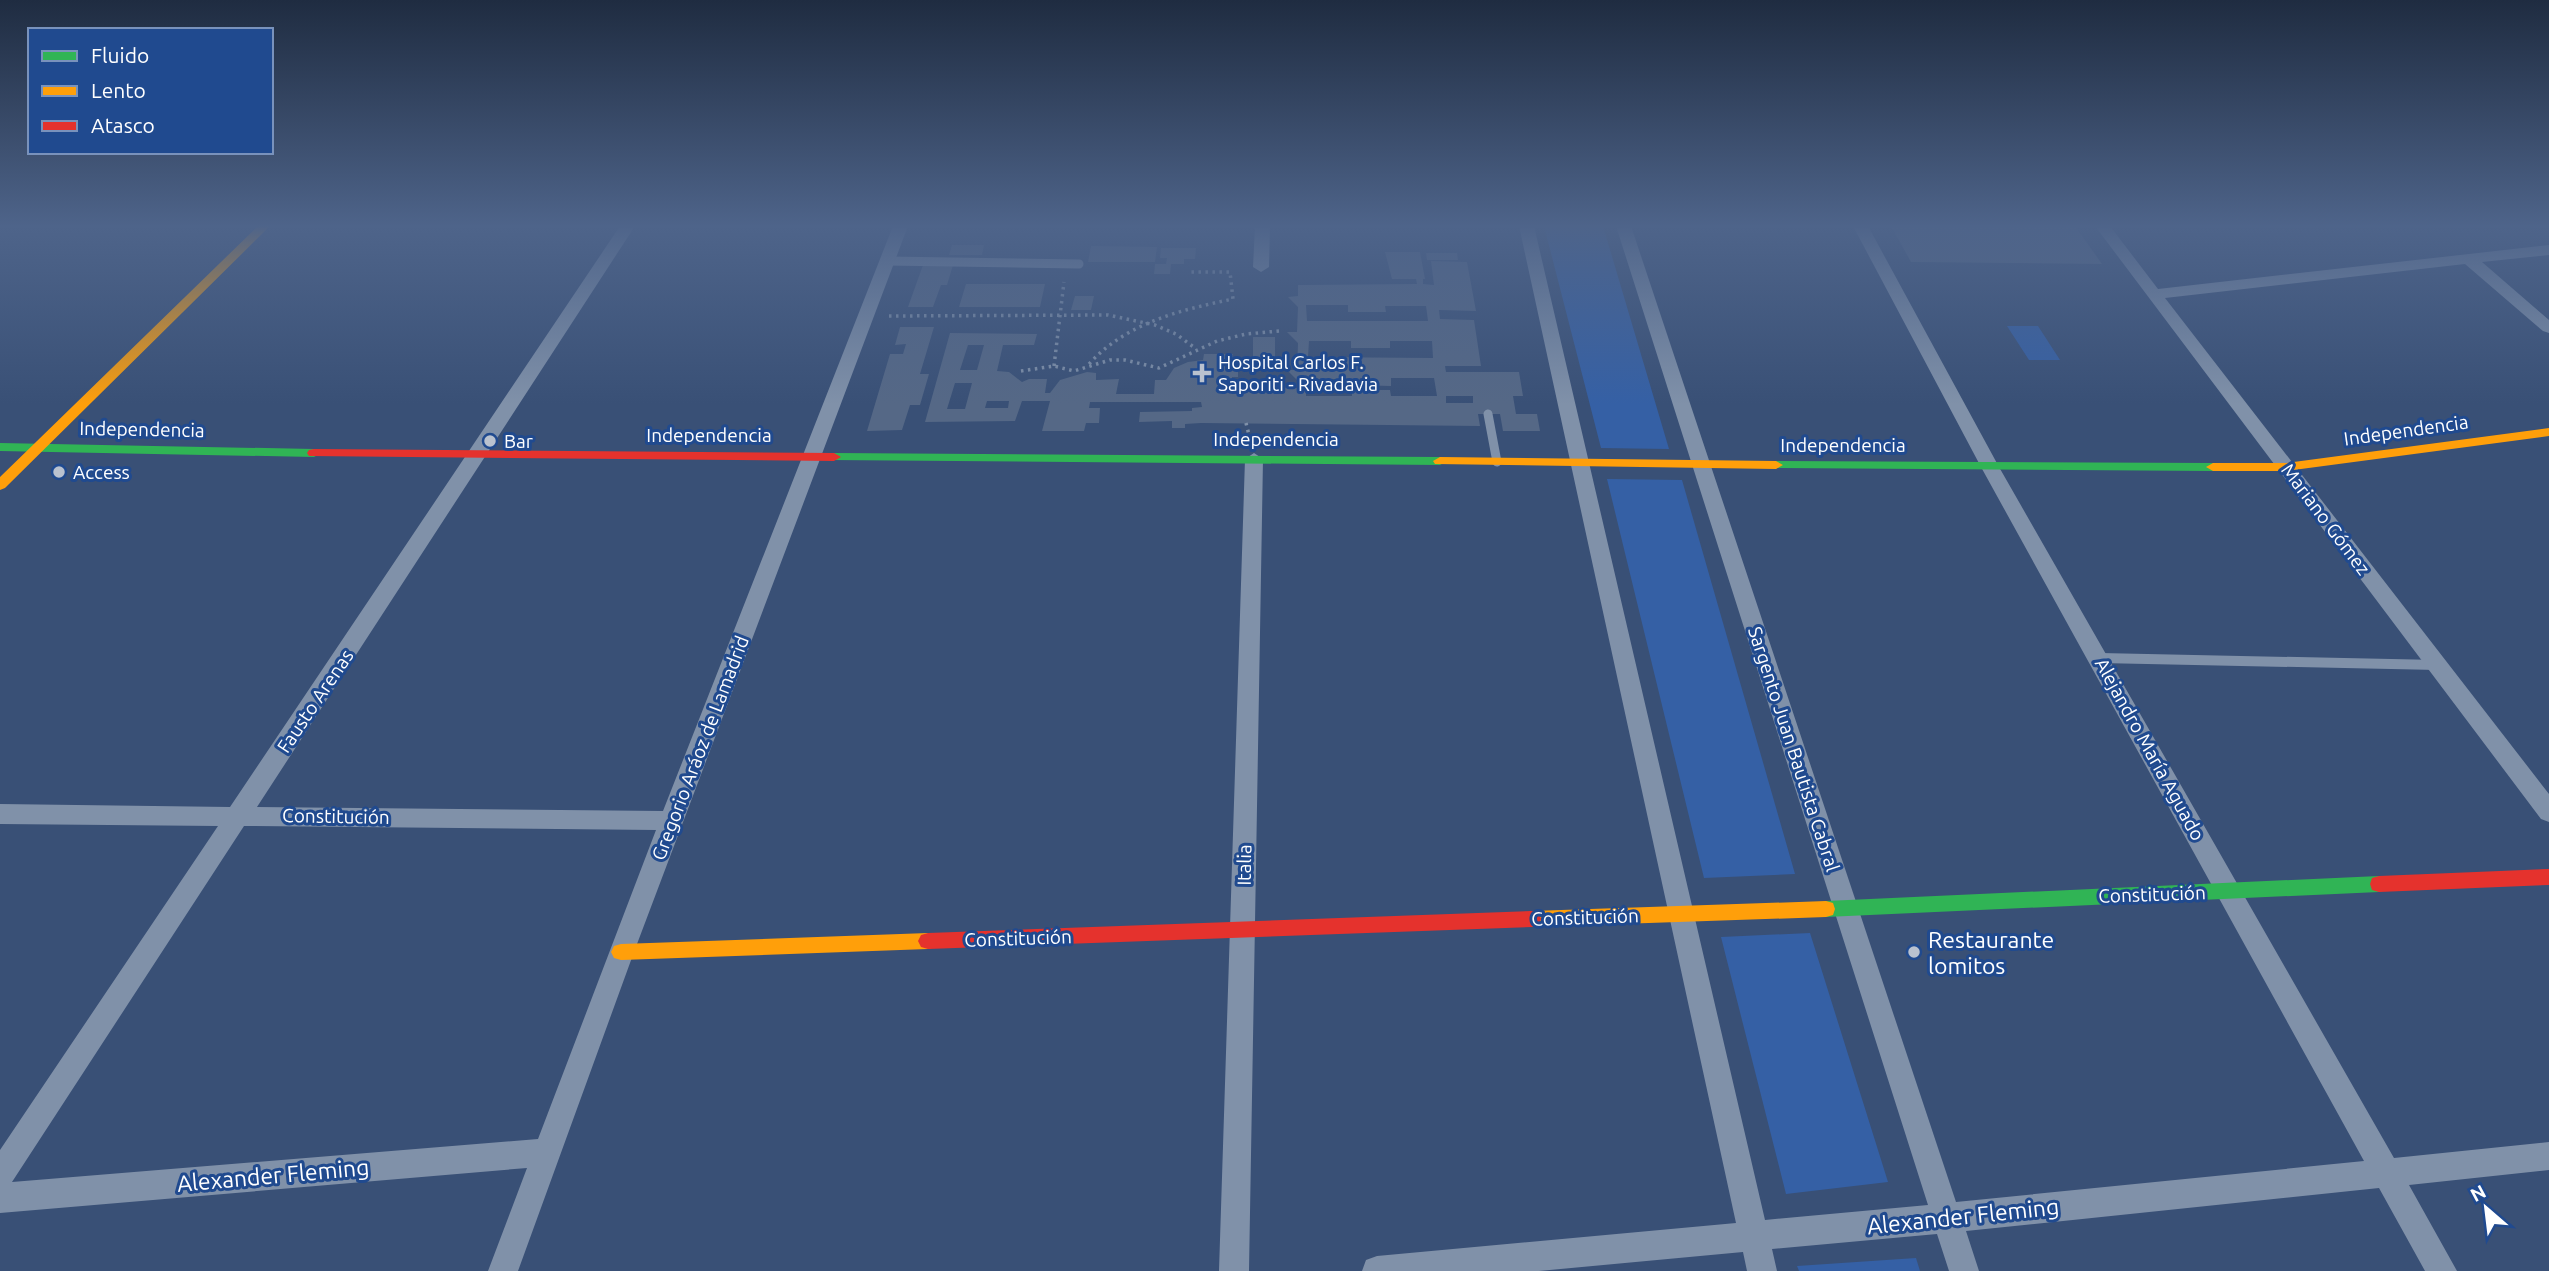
<svg xmlns="http://www.w3.org/2000/svg" width="2549" height="1271" font-family="Ubuntu,sans-serif">
<style>
.green{fill:#3560a5}
.building{fill:#556886;fill-rule:evenodd}
.lines{fill:none;stroke-linecap:round;stroke-linejoin:round}
.path{stroke:#8091a9;stroke-width:3.5;stroke-dasharray:2.5 4.5;stroke-linecap:butt}
.lane-far1{stroke:#8091a9;stroke-width:9}
.lane{stroke:#8091a9;stroke-width:10}
.street{fill:#8091a9;fill-rule:evenodd}
.fast{fill:#30b455;fill-rule:evenodd}
.slow{fill:#ff9f0a;fill-rule:evenodd}
.jam{fill:#e5322d;fill-rule:evenodd}
.poi-dot{fill:#bac2cf;stroke:#204a8f;stroke-width:2.5}
.labels{text-anchor:middle;dominant-baseline:central;stroke-width:6;stroke-linejoin:round;paint-order:stroke}
.poi-label{font-size:19px;fill:#fff;stroke:#204a8f;text-anchor:start}
.street-label{font-size:19px;fill:#fff;stroke:#204a8f}
.near-poi-label{font-size:23px;fill:#fff;stroke:#204a8f;text-anchor:start}
.near-street-label{font-size:23px;fill:#fff;stroke:#204a8f}
</style>
<rect width="100%" height="100%" fill="#395076"/>
<path class="green" d="M1544 226H1603L1669 449 1601 448Z
M2007 326H2038L2060 360H2029Z
M1607 479 1682 480 1795 874 1704 878Z
M1810 933 1888 1182 1786 1194 1721 937Z
M1916 1258 1920 1271H1799L1797 1266Z"/>
<path class="building" d="M1891 226H2075L2102 264 1911 262Z
M952 245H984L982 255H949Z
M1091 246 1157 247 1155 262H1088Z
M1161 248H1196L1195 259H1184V264H1171L1170 274H1154L1155 264H1166L1167 258H1160Z
M1385 252H1420L1425 279H1423V284L1434 285 1431 261 1467 262 1476 311 1439 310 1440 319 1474 320 1481 366H1445L1446 372H1519L1523 396H1513L1516 414H1537L1540 431H1503L1500 414H1478L1480 426 1201 423 1185 424V428H1172V421L1139 422 1140 412 1192 411V408L1202 407 1201 402H1090L1089 408H1100L1099 423H1086L1084 431H1042L1050 401H1022L1015 421 925 422 950 333 1037 334 1034 345H1003L997 371 1009 372 1022 382 1029 379H1047L1045 393H1050L1060 380 1087 372 1096 373V380L1119 379 1116 394H1154L1155 380H1166L1174 368 1188 362 1203 360 1204 354H1233V369H1238V377H1232V386L1298 388 1299 382 1287 370H1297L1298 343 1287 332H1297L1298 307 1288 297 1298 296V285L1417 284 1416 279H1392ZM1306 305H1348V312H1386L1385 306H1426L1428 321H1307ZM1309 341H1351V348H1390V341H1432L1433 358 1308 357ZM968 345H984L977 370H960ZM1391 378H1434L1437 396H1391L1390 390H1352V396H1306V379H1352V385L1391 386ZM955 383H972L965 409H947ZM1446 396H1473V403H1446ZM987 401H1009L1008 408H985Z
M1426 253H1457L1458 260H1427Z
M923 265H953L947 285H941L933 307H908Z
M966 284H1045L1040 307H959Z
M1075 296H1094L1091 310H1071Z
M900 327H934L920 374H929L920 405H910L902 430 867 431 890 354H903L906 344 895 345Z
M1253 337H1275V365H1253Z"/>
<g class="lines">
<path class="path" d="M889 316 1108 315 1155 325 1176 334 1195 348
M1089 364C1126 323 1180 310 1233 299L1230 272H1191
M1054 366 1064 282
M1021 371 1054 366 1074 371 1110 360H1125L1159 368 1217 341 1246 334 1279 331
M1246 423 1250 439"/>
<path class="lane-far1" d="M888 261 1079 264
M1488 414 1497 462"/>
<path class="lane" d="M2100 658 2438 665"/>
<path class="street" d="M620 226H635L257 807 663 811 893 226H908L634 952 518 1271H488L527 1168 0 1213V1150L218 826 0 824V804L230 807ZM244 826 656 830 538 1139 12 1182Z
M1255 226H1270L1269 267 1261 272 1253 267Z
M1519 226H1534L1765 1220 1928 1205 1616 226H1631L1956 1202 2364 1161 1981 467 1853 226H1868L1999 467 2394 1158 2549 1142V1170L2409 1185 2457 1271H2425L2379 1188 1966 1231 1979 1271H1949L1937 1234 1772 1249 1777 1271H1747L1743 1252 1539 1271H1362L1366 1260 1377 1256 1736 1223Z
M2095 226H2110L2158 289 2549 245V255L2482 262 2549 320V333L2543 331 2465 264 2165 298 2549 794V822L2541 819Z
M1254 453 1263 459 1249 1271H1219L1245 459Z"/>
<path class="fast" d="M0 443 314 449 321 453 314 457 0 451Z
M834 453 1440 457 1447 461 1440 465 829 460 827 457Z
M1776 461 2213 463 2220 467 2213 471 1771 468 1769 465Z
M2379 876 2386 878 2388 884 2386 890 2379 892 1826 917 1819 915 1817 909 1819 903 1826 901Z"/>
<path class="slow" d="M258 226H270L5 488 0 490V477Z
M2549 428V436L2286 471H2213L2206 467 2213 463H2286Z
M1440 457 1776 461 1783 465 1776 469 1435 464 1433 461Z
M1826 901 1833 903 1835 909 1833 915 1826 917 1532 927 1525 925 1523 919 1525 913 1532 911Z
M928 933 935 935 938 941 935 947 928 949 621 960 614 958 611 952 614 946 621 944Z"/>
<path class="jam" d="M314 449 834 453 841 457 834 461 309 456 307 453 309 450Z
M2549 869V885L2379 892 2372 890 2370 884 2372 878 2379 876Z
M1532 911 1539 913 1541 919 1539 925 1532 927 928 949 921 947 918 941 921 935 928 933Z"/>
</g>
<linearGradient id="sky" x2="0" y2="1"><stop stop-color="#1f2c41"/><stop offset="0.56" stop-color="#4e648a"/><stop offset="1" stop-color="#4e648a" stop-opacity="0"/></linearGradient>
<rect width="2549" height="404" fill="url(#sky)"/>
<g class="poi-dot">
<path d="M1198.5 362.5h7v7h7v7h-7v7h-7v-7h-7v-7h7z"/>
<circle cx="490" cy="441" r="7"/>
<circle cx="59" cy="472" r="7"/>
<circle cx="1914" cy="952" r="7"/>
</g>
<g class="labels">
<g class="poi-label">
<text x="1218" y="362">Hospital Carlos F.<tspan x="1218" dy="22">Saporiti - Rivadavia</tspan></text>
<text x="504" y="441">Bar</text>
<text x="73" y="472">Access</text>
</g>
<g class="street-label">
<text transform="translate(142 429) rotate(1)">Independencia</text>
<text transform="translate(2406 430) rotate(-8)">Independencia</text>
<text x="709" y="435">Independencia</text>
<text x="1276" y="439">Independencia</text>
<text x="1843" y="445">Independencia</text>
<text transform="translate(2326 519) rotate(53)">Mariano Gómez</text>
<text transform="translate(315 701) rotate(-56)">Fausto Arenas</text>
<text transform="translate(700 748) rotate(-69)">Gregorio Aráoz de Lamadrid</text>
<text transform="translate(1794 749) rotate(72)">Sargento Juan Bautista Cabral</text>
<text transform="translate(2150 749) rotate(61)">Alejandro María Aguado</text>
<text transform="translate(336 816) rotate(1)">Constitución</text>
<text transform="translate(1244 865) rotate(-89)">Italia</text>
<text transform="translate(2152 894) rotate(-2)">Constitución</text>
<text transform="translate(1585 917) rotate(-2)">Constitución</text>
<text transform="translate(1018 938) rotate(-2)">Constitución</text>
</g>
<g class="near-poi-label">
<text x="1928" y="939">Restaurante<tspan x="1928" dy="26">lomitos</tspan></text>
</g>
<g class="near-street-label">
<text transform="translate(273 1175) rotate(-5)">Alexander Fleming</text>
<text transform="translate(1963 1216) rotate(-6)">Alexander Fleming</text>
</g>
</g>
<rect x="28" y="28" width="245" height="126" fill="#204a8f" stroke="#7992bc" stroke-width="2"/>
<rect x="42" y="51" width="35" height="10" fill="#30b455" stroke="#7992bc" stroke-width="2"/>
<text x="91" y="63" font-size="21" fill="#ffffff">Fluido</text>
<rect x="42" y="86" width="35" height="10" fill="#ff9f0a" stroke="#7992bc" stroke-width="2"/>
<text x="91" y="98" font-size="21" fill="#ffffff">Lento</text>
<rect x="42" y="121" width="35" height="10" fill="#e5322d" stroke="#7992bc" stroke-width="2"/>
<text x="91" y="133" font-size="21" fill="#ffffff">Atasco</text>
<g transform="translate(2486 1208) rotate(332)" stroke="#204a8f" stroke-width="5" paint-order="stroke">
<path d="M0-5L12 26L0 18L-12 26Z" fill="#ffffff"/>
<text y="-10" font-size="19" font-weight="bold" text-anchor="middle" fill="#ffffff">N</text>
</g>
</svg>
